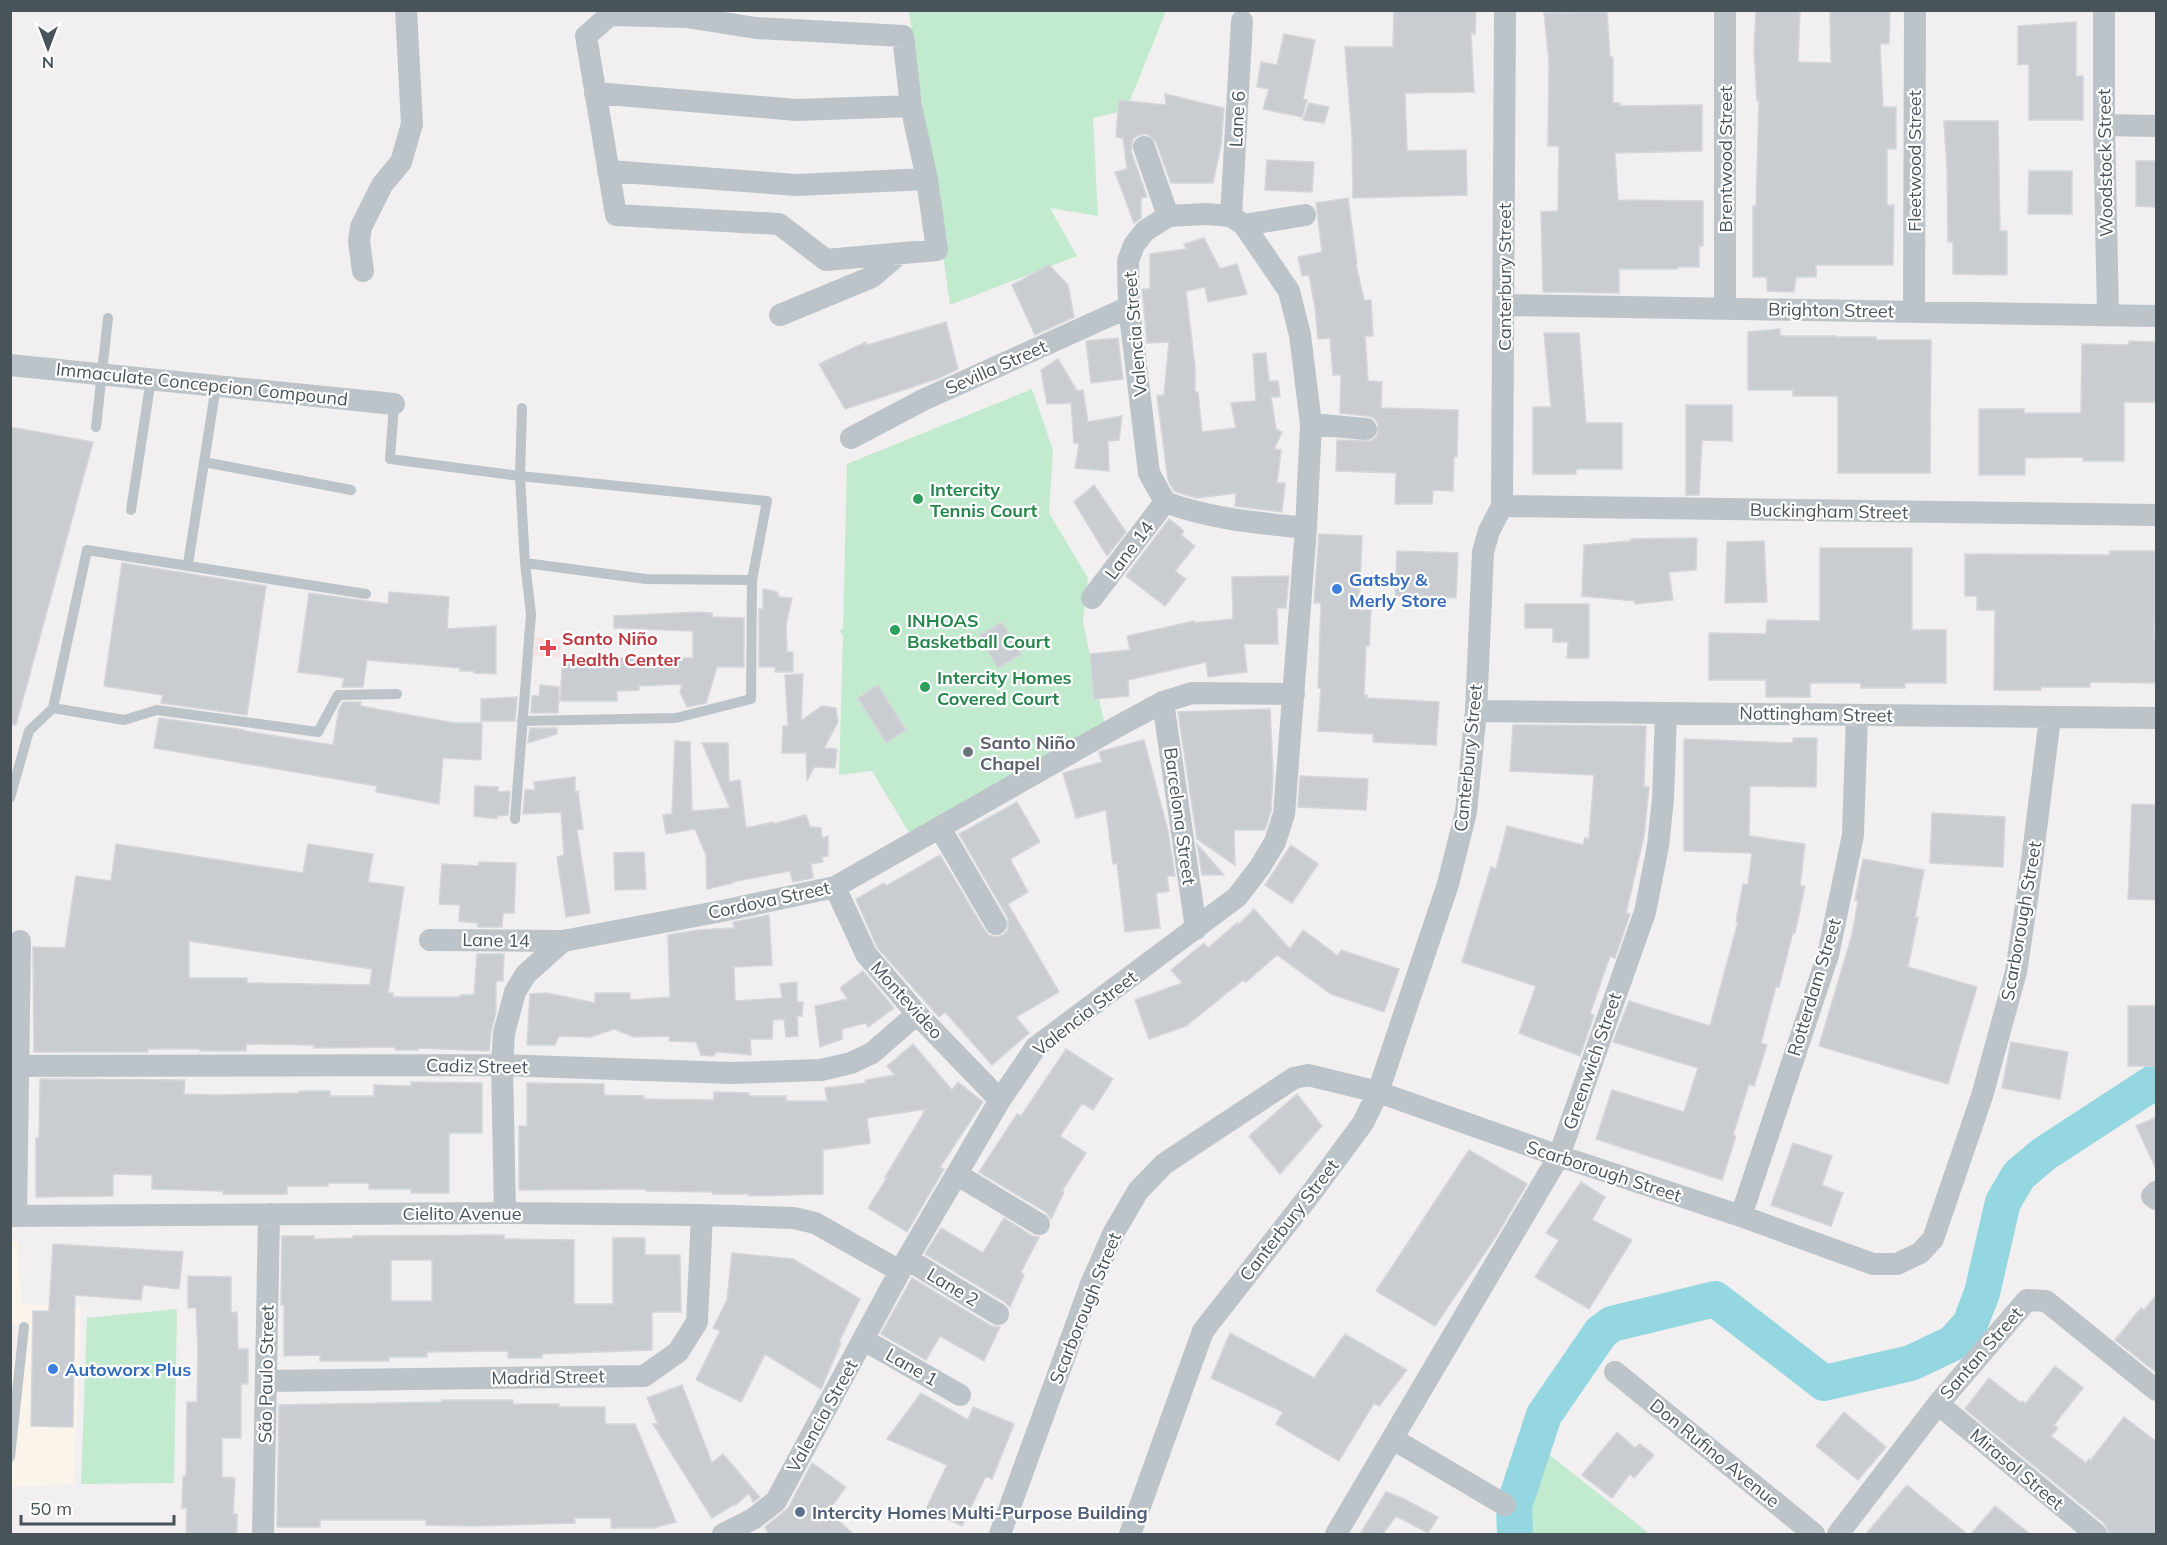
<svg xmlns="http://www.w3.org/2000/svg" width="2167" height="1545" font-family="Mulish,sans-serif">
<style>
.commercial{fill:#faf4ea}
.medical{fill:#f8e3e2}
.green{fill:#c2eacf}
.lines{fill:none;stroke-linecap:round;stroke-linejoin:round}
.river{stroke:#95d7e1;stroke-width:36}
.building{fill:#c9ccd1;stroke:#d4d6da;stroke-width:1.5;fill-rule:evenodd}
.service{stroke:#bcc4ca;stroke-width:10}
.minor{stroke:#bcc4ca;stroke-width:22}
.leisure-dot{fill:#2e9e5b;stroke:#fff;stroke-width:2}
.shop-dot{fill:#3f7fe0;stroke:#fff;stroke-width:2}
.health-dot{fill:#e0444e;stroke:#fff;stroke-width:2}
.worship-dot{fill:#6b7280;stroke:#fff;stroke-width:2}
.service-dot{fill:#5c6f8a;stroke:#fff;stroke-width:2}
.labels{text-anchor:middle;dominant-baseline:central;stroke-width:4.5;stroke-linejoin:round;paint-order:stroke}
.street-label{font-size:18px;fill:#49535a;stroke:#fff}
.leisure-label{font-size:18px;font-weight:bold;fill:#27864d;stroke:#fff;text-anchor:start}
.shop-label{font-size:18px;font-weight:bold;fill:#366cbe;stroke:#fff;text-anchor:start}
.health-label{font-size:18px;font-weight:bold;fill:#be3a42;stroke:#fff;text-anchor:start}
.worship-label{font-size:18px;font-weight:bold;fill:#5b616d;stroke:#fff;text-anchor:start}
.service-label{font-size:18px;font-weight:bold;fill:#4e5e75;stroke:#fff;text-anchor:start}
</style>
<rect width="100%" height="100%" fill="#f1efef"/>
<path class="commercial" d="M11 1242H18L21 1304 81 1307 74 1484 11 1487 10 1381 22 1323 11 1324Z"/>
<path class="medical" d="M535 637 561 639 560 657 534 656Z"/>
<path class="green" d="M909 11H1166L1126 110 1093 118 1098 216 1050 208 1077 256 950 305Z
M1032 389 1053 450 1049 513 1088 578 1083 622 1106 731 911 836 872 771 839 775 843 636 840 631 843 628 847 464Z
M177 1309 174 1483 81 1484 87 1318Z
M1543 1450 1650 1534H1526L1531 1498Z"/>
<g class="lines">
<path class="river" d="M1515 1534 1514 1506 1544 1415 1601 1332 1612 1324 1715 1299 1824 1383 1911 1363 1953 1343 1970 1324 1982 1293 2003 1202 2019 1175 2044 1154 2156 1081"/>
</g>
<path class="building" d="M1394 10H1476L1475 34 1471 33 1474 92 1405 93 1407 151 1466 150 1467 195 1353 198 1352 136 1345 47H1393Z
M1756 10H1800L1798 62 1831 63 1830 10H1890L1889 44H1880L1883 107H1896V149H1887V205H1894L1893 265H1816V277H1796L1794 292 1767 291V277H1753V206H1756L1759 101H1757L1754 50Z
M1607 12 1610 57H1613V103H1620V106L1702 105V151L1615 153 1618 200 1703 201V246H1699V267H1677V269H1619V293L1543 292 1541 212 1558 211 1559 146H1548L1549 61 1544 13Z
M2076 22V76H2083V120H2029V64L2018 65V26Z
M1284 34 1315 40 1303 99 1307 100 1302 117 1263 109 1269 89 1257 87 1261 62 1277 65Z
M1165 94 1224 108 1221 145 1213 183H1171L1156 142 1147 134 1139 135 1133 139 1131 151 1147 197 1141 198V218L1134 223 1115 172 1127 169 1123 138 1116 137 1119 100 1166 105Z
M1309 103 1329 107 1324 123 1303 120Z
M1944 121H1998L2000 231H2007V275L1953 274V242H1948L1947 168Z
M1267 160 1314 162 1312 192 1265 190Z
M2136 161H2157V207L2136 206Z
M2029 171H2072V214H2028Z
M1348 198 1357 264 1356 265 1364 300H1371L1373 336H1365L1368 381 1382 382 1381 408 1458 410 1457 457H1454L1453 491 1433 490 1432 504H1395L1396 473 1336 471 1337 440 1371 441 1377 436 1378 424 1374 418 1368 416 1340 413 1341 375H1333L1330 338 1318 339 1315 307 1309 275 1302 276 1298 257 1322 252 1316 203Z
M1204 238 1220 269 1237 264 1247 294 1208 302 1205 287 1186 291 1195 367V392H1198L1202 432 1236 428 1231 403 1256 401 1253 354 1266 353 1269 381H1278L1280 397H1271L1276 429 1282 432 1274 449 1281 450 1277 483H1285L1282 512 1235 506 1236 493 1197 498 1186 495 1174 491 1168 480 1157 396 1164 395 1169 342 1147 343 1142 289H1150V254L1186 249 1184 244Z
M1049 265 1068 285 1074 317 1035 335 1012 285Z
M946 322 958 369 939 378 879 398 845 409 819 364 866 342 867 345Z
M1780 329V336H1836V337H1876V340H1931L1930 473H1838V396H1793V390H1748V332Z
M1544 333H1579L1586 423H1622V469H1576V474H1533V407H1551Z
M1118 338 1123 379 1091 383 1086 341Z
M2129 341 2157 342V402H2124V461H2083V457L2025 458V475H1979V409H2024V413H2081L2082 344 2129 345Z
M1058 359 1077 391 1083 390 1088 422 1122 416 1119 440 1108 441 1109 471 1075 468 1079 443H1074L1071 403 1047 404 1041 370Z
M1686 405H1732V441L1702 440 1699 495H1686Z
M10 427 93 442 16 725 10 724Z
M1094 485 1126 532 1107 556 1074 502Z
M1169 519 1184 531 1181 535 1195 546 1175 571 1186 579 1165 606 1126 576Z
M1319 534 1362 536 1359 610H1371L1369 646H1366L1364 695H1367V698L1439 702 1436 745 1373 742V734L1318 731 1321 688H1318L1321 603H1314Z
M1697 538 1696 570 1669 572 1673 600 1635 604V601L1582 596 1584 545 1631 541V539Z
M1764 541 1767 602 1725 603 1727 542Z
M1820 548H1912V630H1946V683H1905V688H1861V683H1810V697H1766V680H1709V633L1766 634 1767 620 1820 621Z
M1397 551 1458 553 1456 598 1395 596Z
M2110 551H2155L2154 639H2157V683L2090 682V687H2041V690H1994L1995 610H1977V596H1965V554L2110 555Z
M122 563 266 586 247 715 161 703 163 695 104 686Z
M1289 576 1286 608H1277L1278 644H1244L1247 672 1208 677 1206 662 1128 680 1129 696 1094 699 1090 654 1130 650 1127 636 1194 621V623L1233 619 1232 577Z
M763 589 777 592 779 597 792 598 786 625 787 652H793V672H775V667H759V609H763Z
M389 592 449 597 447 629 496 626V674L474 673V671H460V668L367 660 363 687H342L344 678 298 672 309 593 388 604Z
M1525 604H1589V658H1567L1568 642H1553V628H1525Z
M698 612 712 613V617L744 618V667H717L706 703 687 707 680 692 682 684 639 686V690L617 691V701H560L563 658H693V631L614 628V616Z
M1002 622 1021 654 998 668 979 636Z
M803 674 801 721 822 706 836 708 838 722 824 748 837 749 835 768 814 767 807 781 806 753H782L783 726H788L785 675Z
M540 685 559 687 558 713H531L532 696H539Z
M878 685 906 730 886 743 858 698Z
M517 697 515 721H481V699Z
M343 702H361L360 706 454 723H482L481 760 443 758 439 804 376 792 377 786 154 748 159 718 244 730V731L333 745 339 709Z
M1270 709 1273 775 1271 811 1265 830H1234L1235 865 1197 839 1178 712Z
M1513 725 1646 726 1644 787H1649L1644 836 1626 913 1630 914 1615 958 1610 956 1590 1014 1594 1015 1580 1056 1519 1033 1536 986 1462 962 1491 867 1496 869 1507 826 1583 845 1585 838 1589 839 1594 775 1510 771Z
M530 728H557V734L528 743Z
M1793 738H1817L1816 787 1750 786 1749 836 1805 844 1800 886H1805L1795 933 1793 932 1779 987 1776 986 1761 1043 1767 1045 1754 1086 1749 1084 1733 1135 1736 1136 1722 1180 1596 1139 1612 1090 1684 1112 1698 1068 1613 1042 1629 1001 1710 1026 1738 922H1736L1743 884H1748L1752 853 1684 851V739L1793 743Z
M1144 740 1168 831 1175 876H1167L1169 891 1156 893 1160 928 1125 932 1117 863 1113 864 1106 810 1076 818 1063 773 1102 762 1099 752 1102 751Z
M675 741 690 742 692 811 730 808 702 743H728L729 782 740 780 746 828 773 822V824L806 815 810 827 821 828 822 838 828 836V856L822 857 823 862 811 864 813 878 793 882 790 871 732 882 733 883 707 889 706 855 695 829 666 834 663 815 672 814Z
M1300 776 1368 779 1366 810 1298 807Z
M575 777V792L578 791 583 829 577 830 590 913 566 917 557 857 564 855 561 812 523 814 525 790H535L534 782Z
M475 786 498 787V792L510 791 508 815 497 816V819L474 816Z
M1017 802 1040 842 1010 859 1028 892 1008 904 1059 992 1016 1017 1029 1033 992 1065 945 1012 939 1017 877 947 856 899 884 883 886 886 940 855 985 931 989 935 995 937 1003 935 1008 930V918L959 834Z
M2132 804 2157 805V900L2128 899Z
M1932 813 2005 817 2003 867 1930 863Z
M116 844 303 873 308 844 373 854 368 882 404 887 388 993H393V997H460V995H474L477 954H504L503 981H496V1012L491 1032 489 1051 418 1048V1050H395V1047L314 1048V1045L246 1044V1051H200V1049H148V1052H34L33 947 65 948 76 876 111 881ZM189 941 372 969 370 985 247 983V978H189Z
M1197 844 1224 875H1202Z
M1291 845 1318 864 1292 903 1265 885Z
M644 852 646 889 615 890 614 853Z
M1863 859 1924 870 1915 917H1918L1908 967 1977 987 1948 1084 1819 1046 1852 935 1858 901 1855 900Z
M479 862 516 863 514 913H503L502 927H478V923L459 921 460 905 439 904 442 864 479 866Z
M1254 909 1290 949 1303 930 1338 956 1341 950 1399 969 1384 1012 1331 994 1277 955 1246 982 1243 980 1186 1026 1149 1039 1135 1000 1182 983 1171 970 1204 943 1208 948 1237 923V926Z
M769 915 772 965 734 967 735 1001 782 998 780 984 797 982V1002H803L802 1016H797L798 1036 786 1037 784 1019 773 1020 772 1039H750L751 1055 720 1052 715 1053 714 1056 701 1055 696 1042 669 1041 670 1036 634 1037 614 1029 591 1037 559 1036 555 1045H527L530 994 547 993 595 1003V993H630V1000L670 997 668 935 699 930 734 928 733 922Z
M863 971 894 1008 868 1027 866 1023 842 1029V1039L820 1047 815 1006 848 999 840 988Z
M2128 1006H2157V1066H2128Z
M2011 1042 2068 1052 2060 1099 2002 1088Z
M913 1044 952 1090 958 1082 983 1102 940 1167 944 1169 907 1232 868 1208 887 1178 885 1177 926 1109 867 1118 870 1143 823 1150V1194L749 1196V1194H713V1192L646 1191V1189L519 1190V1126H527V1083L604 1084V1095L644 1096V1099L714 1100V1092L749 1093V1096H786V1101H827L825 1088 866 1083 865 1080 895 1075 887 1066Z
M1066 1049 1113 1079 1093 1110 1082 1103 1060 1136 1086 1153 1062 1191 1064 1192 1051 1219 1046 1212 979 1172 1017 1114 1021 1116Z
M40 1079 185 1080 184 1094 217 1095 299 1093V1091H330V1096H374V1085L411 1086V1082L482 1083V1133H449V1193H411V1189H369V1183H328V1186H287V1194H223V1191L152 1189V1175L113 1174V1196L36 1197V1138H39Z
M1297 1094 1322 1126 1280 1174 1249 1136Z
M2157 1117V1171L2136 1126Z
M1793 1143 1832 1156 1822 1185 1843 1193 1831 1226 1771 1205Z
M1469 1150 1527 1184 1495 1238 1435 1326 1376 1291Z
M1581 1182 1605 1197 1592 1220 1632 1240 1589 1309 1535 1277 1559 1240 1546 1233Z
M1004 1218 1032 1236 1039 1237 1021 1272 1024 1275 1010 1307 1005 1302 925 1254 941 1228 983 1253Z
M504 1235V1239L574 1240V1303L576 1304H613V1238H645V1255H680L681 1312H652V1350L542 1354V1358H508V1351L427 1352V1357H389V1361H320V1355L284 1356V1305H281L282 1236H314V1239L353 1238V1236ZM391 1260H432V1301H391Z
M53 1244 183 1252 179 1289 143 1285 141 1300 75 1295 73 1427 31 1426 33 1311H49Z
M732 1253 793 1259 860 1299 839 1342 841 1343 821 1389 765 1354 741 1402 696 1380 720 1331 713 1328 727 1300Z
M188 1276 231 1277V1313L237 1312 238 1349H248V1384H241V1438H222V1477L235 1478 233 1514H237V1534H186L187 1508H182L183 1476H186L187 1402H197L198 1350 196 1308H188Z
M912 1278 991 1326 1000 1327 984 1361 940 1336 926 1360 881 1334Z
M2157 1294V1373L2115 1340 2141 1308 2144 1310Z
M1230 1333 1314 1378 1345 1334 1407 1370 1379 1406 1374 1403 1339 1461 1276 1424 1283 1412 1211 1378Z
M2055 1366 2083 1388 2054 1425 2058 1428 2051 1436 2086 1463 2089 1459 2091 1460 2124 1417 2157 1442V1534H2109L2105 1524 1965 1409 1989 1378 2021 1403 2022 1401 2026 1403Z
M682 1385 712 1463 723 1454 760 1497 753 1502 749 1493 736 1505 735 1504 712 1518 653 1424H658L647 1398Z
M921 1393 968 1420 973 1407 1014 1424 992 1479 986 1476 962 1526 926 1509 947 1465 887 1439Z
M442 1400H513V1404H559V1407H605V1424H635L676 1522 653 1528H611V1518H574L575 1523 475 1526 426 1525V1520H320V1527H277L279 1405 442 1402Z
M1844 1412 1886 1447 1858 1480 1816 1446Z
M1617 1432 1635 1448 1640 1444 1654 1455 1634 1478 1630 1474 1612 1498 1582 1475Z
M812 1463 846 1487 828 1511 853 1534H768L765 1527 788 1508Z
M1907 1485 1967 1534H1866Z
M1386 1492 1402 1498 1438 1517 1428 1533 1396 1516 1383 1534H1360Z
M1995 1506 2030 1534H1971Z"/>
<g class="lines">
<path class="service" d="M394 404 390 459 520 476 767 501 752 580 751 699 676 718 522 721
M96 427 108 318
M204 462 351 490
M131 510 151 379
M525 563 646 579 752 580
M188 564 216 386
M53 708 124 720 157 710 318 732 338 695 397 694
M10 798 29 731 53 708 87 550 366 594
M515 819 531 614 525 563 520 476 522 408
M10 1457 24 1327"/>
<path class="minor" d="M1725 10V308
M2104 10V125L2108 315
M610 15 686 17 756 28 903 36 911 106 927 179 937 250 826 260 779 224 616 215 586 36Z
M595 93 797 110 911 106
M2104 125 2156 126
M1144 147 1168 216
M608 171 797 185 927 179
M1231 216 1242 21
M1244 225 1305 215
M363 271 359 241 361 227 382 185 401 162 412 124 406 10
M1505 305 2156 316
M1914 311 1915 10
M780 315 872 277 899 254
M10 365 394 404
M1311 424 1366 429
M851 438 923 400 1129 307
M1502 506 2156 515
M1092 598 1165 502
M1163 702 1196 929
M1476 711 2156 718
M940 828 996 924
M835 887 866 954 917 1014 1000 1100
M430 940 563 941
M19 1066 502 1065 731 1073 821 1070 851 1063 872 1053 917 1014
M958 1175 1039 1224
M2156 1192 2152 1196 2156 1199
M505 1213 502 1065 504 1033 515 992 526 974 563 941 727 910 835 887 1113 729 1163 702 1192 693 1294 694
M10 1216 505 1213 702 1215 794 1218 815 1223 900 1271
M16 1216 20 941
M1741 1216 1828 955 1853 835 1857 715
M907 1259 998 1314
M864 1340 960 1395
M1615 1372 1814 1534
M267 1381 644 1376 678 1352 697 1322 702 1215
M1938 1404 2096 1534
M1393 1439 1505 1505
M263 1534 269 1214
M723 1534 753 1519 776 1501 900 1271 1000 1100 1036 1047 1237 897 1260 867 1275 842 1284 814 1306 528 1311 424 1300 335 1289 291 1244 225 1231 216 1207 214 1168 216 1145 231 1134 245 1128 261 1129 307 1149 473 1165 502C1210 519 1259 523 1306 528
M1000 1534 1091 1284 1114 1232 1138 1191 1164 1164 1294 1078 1308 1075 1378 1092 1559 1156 1741 1216 1873 1264H1897L1920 1253 1933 1239 1982 1096 2016 972 2029 885 2050 718
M1130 1534 1203 1331 1312 1192 1363 1123 1378 1092 1448 884 1466 812 1476 711 1483 552 1489 531 1502 506 1505 10
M1336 1534 1559 1156 1645 912 1658 846 1663 799 1666 713
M1838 1534 1938 1404 2027 1300 2046 1301 2156 1390"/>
</g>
<g class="leisure-dot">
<circle cx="918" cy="499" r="6"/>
<circle cx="895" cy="630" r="6"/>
<circle cx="925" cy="687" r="6"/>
</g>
<g class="shop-dot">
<circle cx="1337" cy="589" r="6"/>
<circle cx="53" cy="1369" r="6"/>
</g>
<path class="health-dot" d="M545 639h6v6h6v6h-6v6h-6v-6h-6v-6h6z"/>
<circle class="worship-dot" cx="968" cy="752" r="6"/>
<circle class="service-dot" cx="800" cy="1512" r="6"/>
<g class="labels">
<g class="street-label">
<text transform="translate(1237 119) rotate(-87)">Lane 6</text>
<text transform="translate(1725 159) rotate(-90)">Brentwood Street</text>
<text transform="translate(1914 161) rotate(-90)">Fleetwood Street</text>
<text transform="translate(2105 163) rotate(-91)">Woodstock Street</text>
<text transform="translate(1504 277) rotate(-90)">Canterbury Street</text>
<text transform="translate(1831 310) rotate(1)">Brighton Street</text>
<text transform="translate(1135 334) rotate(-95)">Valencia Street</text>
<text transform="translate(996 367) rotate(-24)">Sevilla Street</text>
<text transform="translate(202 384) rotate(6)">Immaculate Concepcion Compound</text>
<text transform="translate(1829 511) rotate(1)">Buckingham Street</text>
<text transform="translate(1129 550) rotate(-53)">Lane 14</text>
<text transform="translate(1816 714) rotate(1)">Nottingham Street</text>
<text transform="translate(1468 758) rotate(-84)">Canterbury Street</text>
<text transform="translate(1180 816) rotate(82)">Barcelona Street</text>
<text transform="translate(769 900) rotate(-12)">Cordova Street</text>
<text transform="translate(2021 921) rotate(-80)">Scarborough Street</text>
<text transform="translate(496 940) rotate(1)">Lane 14</text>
<text transform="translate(1814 987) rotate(-73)">Rotterdam Street</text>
<text transform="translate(907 1000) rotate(48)">Montevideo</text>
<text transform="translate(1085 1013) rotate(-38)">Valencia Street</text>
<text transform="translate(1592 1061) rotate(-71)">Greenwich Street</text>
<text transform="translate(477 1066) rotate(1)">Cadiz Street</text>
<text transform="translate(1604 1171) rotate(18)">Scarborough Street</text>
<text x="462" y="1213">Cielito Avenue</text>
<text transform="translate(1289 1220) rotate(-52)">Canterbury Street</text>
<text transform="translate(953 1287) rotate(31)">Lane 2</text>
<text transform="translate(1085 1308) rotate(-68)">Scarborough Street</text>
<text transform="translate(1981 1353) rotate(-49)">Santan Street</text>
<text transform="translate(912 1367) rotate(30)">Lane 1</text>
<text transform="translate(266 1374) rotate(-89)">São Paulo Street</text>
<text transform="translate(548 1377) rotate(-1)">Madrid Street</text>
<text transform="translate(822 1416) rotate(-61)">Valencia Street</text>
<text transform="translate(1715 1453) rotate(39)">Don Rufino Avenue</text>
<text transform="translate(2017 1469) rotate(40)">Mirasol Street</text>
</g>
<g class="leisure-label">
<text x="930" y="489">Intercity<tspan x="930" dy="21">Tennis Court</tspan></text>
<text x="907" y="620">INHOAS<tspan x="907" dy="21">Basketball Court</tspan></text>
<text x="937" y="677">Intercity Homes<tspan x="937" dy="21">Covered Court</tspan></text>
</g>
<g class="shop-label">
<text x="1349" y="579">Gatsby &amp;<tspan x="1349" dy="21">Merly Store</tspan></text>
<text x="65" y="1369">Autoworx Plus</text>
</g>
<g class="health-label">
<text x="562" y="638">Santo Niño<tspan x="562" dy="21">Health Center</tspan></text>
</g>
<g class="worship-label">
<text x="980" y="742">Santo Niño<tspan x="980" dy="21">Chapel</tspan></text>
</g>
<g class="service-label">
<text x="812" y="1512">Intercity Homes Multi-Purpose Building</text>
</g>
</g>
<rect width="2167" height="1545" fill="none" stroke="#49535a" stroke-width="24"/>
<g transform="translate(48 48) rotate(180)" stroke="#ffffff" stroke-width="4.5" paint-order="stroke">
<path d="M0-4.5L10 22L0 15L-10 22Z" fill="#49535a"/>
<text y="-9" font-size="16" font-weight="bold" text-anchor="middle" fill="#49535a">N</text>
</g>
<path d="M21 1515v9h153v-9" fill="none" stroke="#49535a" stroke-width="3"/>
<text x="30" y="1515" font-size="18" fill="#49535a" stroke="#ffffff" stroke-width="4.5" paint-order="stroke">50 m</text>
</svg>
